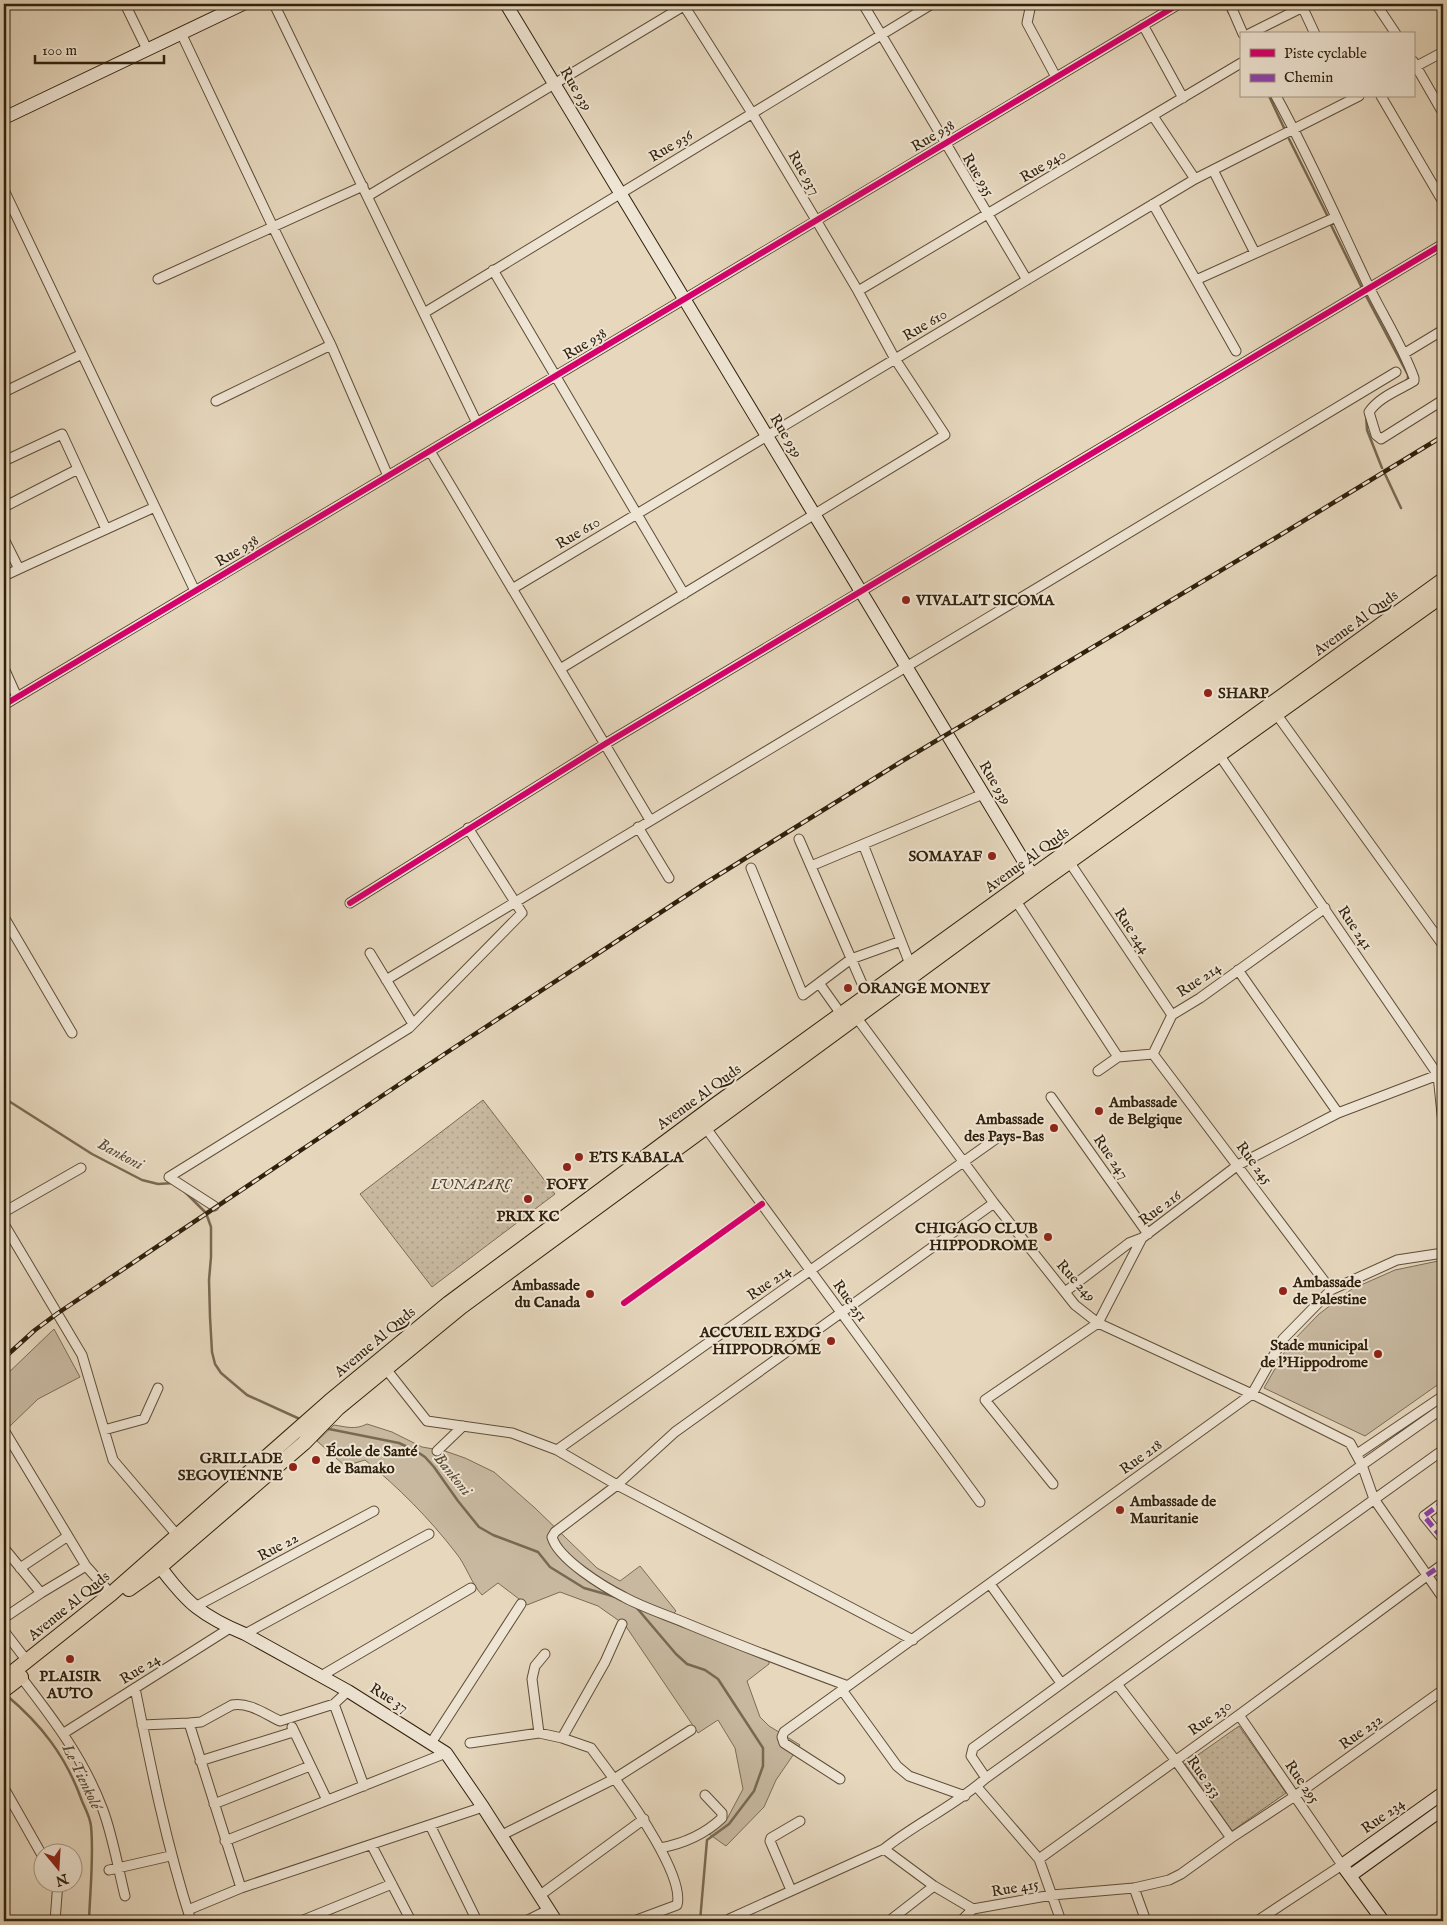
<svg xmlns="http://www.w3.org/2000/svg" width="1447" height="1925" font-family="'IM FELL English',serif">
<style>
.grass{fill:#c7b89f;stroke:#7c6c56}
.park{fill:url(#park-dots);stroke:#7c6c56}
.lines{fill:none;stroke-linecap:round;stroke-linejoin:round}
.stream{stroke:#786952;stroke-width:2.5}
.minor-casing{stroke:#5e4e38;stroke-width:11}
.secondary-casing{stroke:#30210c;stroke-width:14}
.primary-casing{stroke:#30210c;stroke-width:16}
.minor{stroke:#efe5d4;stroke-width:9}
.secondary{stroke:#efe5d4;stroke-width:12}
.primary{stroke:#e6d7bd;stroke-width:14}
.rail-casing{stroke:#30210c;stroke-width:4.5}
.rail{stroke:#efe5d4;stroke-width:2.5;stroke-dasharray:8;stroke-linecap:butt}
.quiet{stroke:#8e44ad;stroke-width:5;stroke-dasharray:10 5;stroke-linecap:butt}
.cycleway-casing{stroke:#efe5d4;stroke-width:9}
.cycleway{stroke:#d6006c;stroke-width:6}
.poi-dot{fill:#8f2418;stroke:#efe5d4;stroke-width:2}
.labels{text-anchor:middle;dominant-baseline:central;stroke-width:4;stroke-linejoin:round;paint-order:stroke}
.street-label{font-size:15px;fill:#30210c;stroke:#efe5d4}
.poi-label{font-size:15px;font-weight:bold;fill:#30210c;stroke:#efe5d4;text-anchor:start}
.park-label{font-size:15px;font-style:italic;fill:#564731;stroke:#efe5d4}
.water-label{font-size:16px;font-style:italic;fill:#5a4b35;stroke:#efe5d4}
</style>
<defs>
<pattern id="park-dots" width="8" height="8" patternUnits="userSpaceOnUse" patternTransform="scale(1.25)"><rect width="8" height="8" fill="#c7b89f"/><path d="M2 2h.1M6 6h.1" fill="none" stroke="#ab9e88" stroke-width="1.8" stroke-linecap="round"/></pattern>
</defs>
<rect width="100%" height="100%" fill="#e6d7bd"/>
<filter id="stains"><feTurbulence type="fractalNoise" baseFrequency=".004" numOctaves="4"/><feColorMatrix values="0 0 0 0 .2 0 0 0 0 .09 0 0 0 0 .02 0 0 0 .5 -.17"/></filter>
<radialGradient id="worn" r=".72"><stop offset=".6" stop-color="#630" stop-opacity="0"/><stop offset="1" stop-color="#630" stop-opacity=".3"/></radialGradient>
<path class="grass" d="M1443 1260V1381L1365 1436 1264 1388 1288 1346 1319 1314 1352 1289 1395 1270Z
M54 1329 80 1377 38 1399 10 1426 4 1418V1377Z
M367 1424 392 1432 422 1447 445 1451 465 1458 494 1472 535 1508 597 1568 620 1581 640 1566 676 1611 671 1616 769 1661V1664L747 1681 760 1717 769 1726 800 1745 776 1780 764 1807 726 1846 709 1834 727 1819 743 1789 735 1748 718 1720 698 1733 625 1625 598 1606 560 1592 527 1605 498 1583 482 1595C472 1585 466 1565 456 1553 429 1518 399 1488 365 1460L345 1466 317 1441 334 1425C347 1427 355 1430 367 1424Z"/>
<path class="park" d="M483 1100 555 1194 432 1287 360 1194Z
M1239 1726 1286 1793 1232 1831 1185 1764Z"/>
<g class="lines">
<path class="stream" d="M1225 4 1229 13
M1269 96 1285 130
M1289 139 1328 217
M1330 223 1362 288
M1365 294 1408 375V379L1406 381
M1366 415 1367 430 1382 468
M1385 474 1401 508
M4 1098 92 1154 142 1180 158 1184 174 1183
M184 1191 206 1213 211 1227V1257L209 1280 210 1317 212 1352 215 1364 221 1373 247 1395 302 1420
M324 1428 399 1443 416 1451 425 1457 434 1467 458 1501 479 1527 493 1535 538 1552 550 1567 584 1588 616 1597
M636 1607 676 1654 687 1664 705 1670 718 1679 763 1748V1766L754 1791 729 1824 707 1840 700 1921
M5 1694C41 1724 66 1756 82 1801 85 1808 90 1817 91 1826 94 1857 90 1890 89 1921"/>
<g class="minor-casing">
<path id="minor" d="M125 4 147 49
M274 4 477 423
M863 4 1027 280
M1031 4 1027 23 1056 77
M1230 4 1243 34
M1301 4 1315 34
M1376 4 1396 34
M1143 25 1183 98
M181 33 273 227 331 345 388 476
M1249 34 1309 4
M1413 61 1443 113
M1413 68 1443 52
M1276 96C1310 158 1338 222 1368 285 1383 316 1402 345 1414 378V381C1399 390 1379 397 1369 412L1376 435 1381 439 1443 400
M1381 96 1443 202
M1153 116 1195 179
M1213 170 1255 253
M4 190 195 591
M368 196 687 4
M1153 204 1236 351
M493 270 684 594
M158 279 363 186
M1196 280 1336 217
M858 291 1241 63
M424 313 932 4
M1405 353 1443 330
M4 392 82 354
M216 401 331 345
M430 451 650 820
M4 461 62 434 106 529
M4 507 78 469
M4 539 19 569 155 507
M4 576 19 569
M512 589 1195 179 1359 96
M4 668 17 697
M560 669 945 435 895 359 858 291 816 220 752 113 683 4
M4 705 1179 4
M1277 715 1443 945
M1220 756 1438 1075 1443 1124
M638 827 669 878
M799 839 867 995
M863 844 910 964
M1070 863 1172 1015
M811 866 983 794
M751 868 803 995 851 959 901 941
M1016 901 1118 1057
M350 903 605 744 1443 244
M4 917 72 1033
M370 953 413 1024
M1238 970 1338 1113
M386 980 1396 372
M819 983 841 1014
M854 1014 994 1203 1075 1305 1098 1323 1252 1394 1350 1443 1362 1465 1374 1499 1443 1598
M1153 1054 1331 1290
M1098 1071 1118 1057 1153 1054 1172 1015 1200 998 1325 908
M1051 1097 1148 1234
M703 1124 980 1502
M214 1206 169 1177 409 1028 522 913 468 828
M4 1212 81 1168
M4 1224 82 1355 113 1460 177 1535
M1065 1292 1129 1243 1142 1238
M386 1369 427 1421 512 1433 557 1450 617 1485 913 1640
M1443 1408 1362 1465 973 1748 971 1756 986 1778 1443 1450
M4 1430 86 1566 111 1594
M104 1430 144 1419 158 1388
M557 1450 997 1138
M437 1451 463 1426
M1357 1454 1443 1396
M1053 1484 985 1400 1098 1323 1142 1238 1238 1165 1338 1113 1443 1073
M1442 1538 1424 1516 1443 1502
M4 1548 41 1593
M20 1568 68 1536
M990 1584 1061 1683
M195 1607 374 1511
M4 1618 41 1593 86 1566
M4 1631 27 1661
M245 1634 429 1534
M321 1676 471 1588
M21 1677C54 1720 84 1759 103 1810 113 1837 118 1868 125 1896
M1117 1684 1176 1761 1231 1838
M848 1686C794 1666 741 1646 688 1624 667 1615 644 1608 624 1597 604 1587 558 1559 552 1537L555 1532 617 1485 675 1432 994 1203
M135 1688C151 1768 166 1843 191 1921
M842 1690 897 1766 909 1776 965 1796
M348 1691 334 1704 364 1786
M1239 1715 1342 1865 1257 1921
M189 1723 201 1722 232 1705C249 1702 265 1714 280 1721L334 1704
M142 1725 189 1723 241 1888
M292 1727 327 1800
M64 1733 230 1628
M539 1733 532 1679 535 1666 545 1654
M562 1738 605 1662 622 1624
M431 1743 521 1604
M470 1743 539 1733 562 1738 591 1748 614 1779
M200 1761 293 1732
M615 1779C632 1802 685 1877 677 1905L634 1921
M840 1779 784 1743 782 1737 784 1732 1252 1394 1283 1339 1331 1290 1397 1260 1443 1253
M977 1787 1039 1859 1061 1921
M4 1788 42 1855
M214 1804 310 1766
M430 1825 477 1921
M502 1835 614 1779 691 1730
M225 1841 446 1753
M372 1846 411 1921
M660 1848C682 1844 705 1834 722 1818V1813L705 1795
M884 1849 934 1886 973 1909 1052 1895 1134 1888 1169 1880 1181 1874 1231 1838 1295 1796 1443 1690
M1039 1859 1239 1715 1443 1564
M109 1870 170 1856
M1134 1888 1146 1921
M791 1890 770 1841 771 1838 800 1821
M539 1896 644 1819
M188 1910 241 1888 483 1807
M729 1919 884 1849C916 1823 955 1806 986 1778
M55 1921 58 1882
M301 1921 392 1884
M526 1921 548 1910
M889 1921 934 1886
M961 1921 973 1909"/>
</g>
<g class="secondary-casing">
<path id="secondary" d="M506 4 1037 883
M4 118 243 4
M155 1559C163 1572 183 1597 196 1607 210 1618 228 1627 245 1634L348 1691 446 1753 483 1807 556 1921
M1350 1876 1443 1809
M1383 1921 1342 1865 1443 1793"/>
</g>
<g class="primary-casing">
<path id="primary" d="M129 1589 160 1567 304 1443 338 1408 461 1307 1038 884 1443 595
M4 1679 111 1594 330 1401 449 1303 718 1103 1443 580
M4 1690 21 1677"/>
</g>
<use href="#minor" class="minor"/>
<use href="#secondary" class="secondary"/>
<use href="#primary" class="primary"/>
<g class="rail-casing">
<path id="rail" d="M4 1358 35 1330 58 1313 446 1053 704 884 899 763 1277 537 1443 436"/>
</g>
<use href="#rail" class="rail"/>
<path class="quiet" d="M1442 1538 1424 1516 1443 1502
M1427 1575 1443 1564"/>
<g class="cycleway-casing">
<path id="cycleway" d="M4 705 1179 4
M350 903 605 744 1443 244
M624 1303 762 1204"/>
</g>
<use href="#cycleway" class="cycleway"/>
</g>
<g class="poi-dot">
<circle cx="906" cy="600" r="5"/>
<circle cx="1208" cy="693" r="5"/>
<circle cx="992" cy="856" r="5"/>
<circle cx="848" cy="988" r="5"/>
<circle cx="1099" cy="1111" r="5"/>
<circle cx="1054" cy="1128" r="5"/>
<circle cx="579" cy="1157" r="5"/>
<circle cx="567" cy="1167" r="5"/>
<circle cx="528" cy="1199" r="5"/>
<circle cx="1048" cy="1237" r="5"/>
<circle cx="1283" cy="1291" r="5"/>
<circle cx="590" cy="1294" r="5"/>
<circle cx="831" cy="1341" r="5"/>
<circle cx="1378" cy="1354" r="5"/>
<circle cx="316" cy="1460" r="5"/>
<circle cx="293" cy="1467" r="5"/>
<circle cx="1120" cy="1510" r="5"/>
<circle cx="70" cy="1659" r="5"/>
</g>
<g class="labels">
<g class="street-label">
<text transform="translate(576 89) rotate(59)">Rue 939</text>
<text transform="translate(933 136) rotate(-31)">Rue 938</text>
<text transform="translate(671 146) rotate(-31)">Rue 936</text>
<text transform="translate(1043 166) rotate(-31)">Rue 940</text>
<text transform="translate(804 173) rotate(59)">Rue 937</text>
<text transform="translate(978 175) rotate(59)">Rue 935</text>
<text transform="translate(925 325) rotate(-31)">Rue 610</text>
<text transform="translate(585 344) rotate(-31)">Rue 938</text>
<text transform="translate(786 436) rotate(59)">Rue 939</text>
<text transform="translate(578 533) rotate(-31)">Rue 610</text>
<text transform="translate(237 551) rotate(-31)">Rue 938</text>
<text transform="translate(1356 623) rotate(-36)">Avenue Al Quds</text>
<text transform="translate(995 783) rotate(59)">Rue 939</text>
<text transform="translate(1027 860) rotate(-36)">Avenue Al Quds</text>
<text transform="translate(1355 928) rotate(56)">Rue 241</text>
<text transform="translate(1132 931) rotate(56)">Rue 244</text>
<text transform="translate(1199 980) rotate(-34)">Rue 214</text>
<text transform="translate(699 1097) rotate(-36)">Avenue Al Quds</text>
<text transform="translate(1111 1157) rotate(55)">Rue 247</text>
<text transform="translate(1254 1163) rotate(53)">Rue 245</text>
<text transform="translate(1160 1208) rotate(-37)">Rue 216</text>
<text transform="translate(1076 1281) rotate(48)">Rue 249</text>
<text transform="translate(769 1283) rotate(-35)">Rue 214</text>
<text transform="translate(850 1301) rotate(54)">Rue 251</text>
<text transform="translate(375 1342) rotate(-40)">Avenue Al Quds</text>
<text transform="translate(1141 1457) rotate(-36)">Rue 218</text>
<text transform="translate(278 1547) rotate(-28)">Rue 22</text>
<text transform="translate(69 1606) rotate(-39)">Avenue Al Quds</text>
<text transform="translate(140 1669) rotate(-32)">Rue 24</text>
<text transform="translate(389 1698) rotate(32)">Rue 37</text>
<text transform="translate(1210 1718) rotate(-36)">Rue 230</text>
<text transform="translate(1361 1732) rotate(-36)">Rue 232</text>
<text transform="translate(1204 1777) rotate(54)">Rue 253</text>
<text transform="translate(1302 1782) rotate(55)">Rue 295</text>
<text transform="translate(1383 1816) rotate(-36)">Rue 234</text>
<text transform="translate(1015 1888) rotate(-10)">Rue 415</text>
</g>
<g class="poi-label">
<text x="916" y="600">VIVALAIT SICOMA</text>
<text x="1218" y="693">SHARP</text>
<text x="982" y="856" text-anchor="end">SOMAYAF</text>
<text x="858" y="988">ORANGE MONEY</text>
<text x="1109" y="1102">Ambassade<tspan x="1109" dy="17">de Belgique</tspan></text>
<text x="1044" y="1119" text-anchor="end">Ambassade<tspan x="1044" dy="17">des Pays-Bas</tspan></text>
<text x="589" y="1157">ETS KABALA</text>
<text x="567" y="1184" text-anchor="middle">FOFY</text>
<text x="528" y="1216" text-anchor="middle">PRIX KC</text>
<text x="1038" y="1228" text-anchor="end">CHIGAGO CLUB<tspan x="1038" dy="17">HIPPODROME</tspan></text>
<text x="1293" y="1282">Ambassade<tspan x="1293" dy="17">de Palestine</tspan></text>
<text x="580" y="1285" text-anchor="end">Ambassade<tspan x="580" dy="17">du Canada</tspan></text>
<text x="821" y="1332" text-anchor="end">ACCUEIL EXDG<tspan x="821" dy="17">HIPPODROME</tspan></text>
<text x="1368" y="1345" text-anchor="end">Stade municipal<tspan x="1368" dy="17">de l'Hippodrome</tspan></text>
<text x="326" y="1451">École de Santé<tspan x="326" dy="17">de Bamako</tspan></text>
<text x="283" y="1458" text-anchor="end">GRILLADE<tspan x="283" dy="17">SEGOVIENNE</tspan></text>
<text x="1130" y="1501">Ambassade de<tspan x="1130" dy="17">Mauritanie</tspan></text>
<text x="70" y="1676" text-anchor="middle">PLAISIR<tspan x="70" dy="17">AUTO</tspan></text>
</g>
<g class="park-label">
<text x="471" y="1184">LUNAPARC</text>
</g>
<g class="water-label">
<text transform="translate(120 1155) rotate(28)">Bankoni</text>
<text transform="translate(452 1475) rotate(51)">Bankoni</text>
<text transform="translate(81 1777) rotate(64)">Le Tienkolé</text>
</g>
</g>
<rect width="1447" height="1925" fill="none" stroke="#e6d7bd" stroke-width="20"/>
<rect x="5" y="5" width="1437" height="1915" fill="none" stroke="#30210c" stroke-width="2.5"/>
<rect x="10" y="10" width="1427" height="1905" fill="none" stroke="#30210c"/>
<rect x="1240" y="32" width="175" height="65" fill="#efe5d4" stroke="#a39784"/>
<rect x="1250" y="49" width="25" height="8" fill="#d6006c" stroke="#a39784"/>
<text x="1284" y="58" font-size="15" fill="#30210c">Piste cyclable</text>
<rect x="1250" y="74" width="25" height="8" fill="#8e44ad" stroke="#a39784"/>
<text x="1284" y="82" font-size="15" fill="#30210c">Chemin</text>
<g transform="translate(58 1868) rotate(162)"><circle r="24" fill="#efe5d4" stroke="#a39784"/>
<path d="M0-4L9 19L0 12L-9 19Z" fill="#8f2418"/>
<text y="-8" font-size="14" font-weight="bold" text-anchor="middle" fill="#30210c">N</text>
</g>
<path d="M35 55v8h129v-8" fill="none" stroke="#30210c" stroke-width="2.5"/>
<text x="42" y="55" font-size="15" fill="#30210c" stroke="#efe5d4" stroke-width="4" paint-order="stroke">100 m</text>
<rect width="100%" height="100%" filter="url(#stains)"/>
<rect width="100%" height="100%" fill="url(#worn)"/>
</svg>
